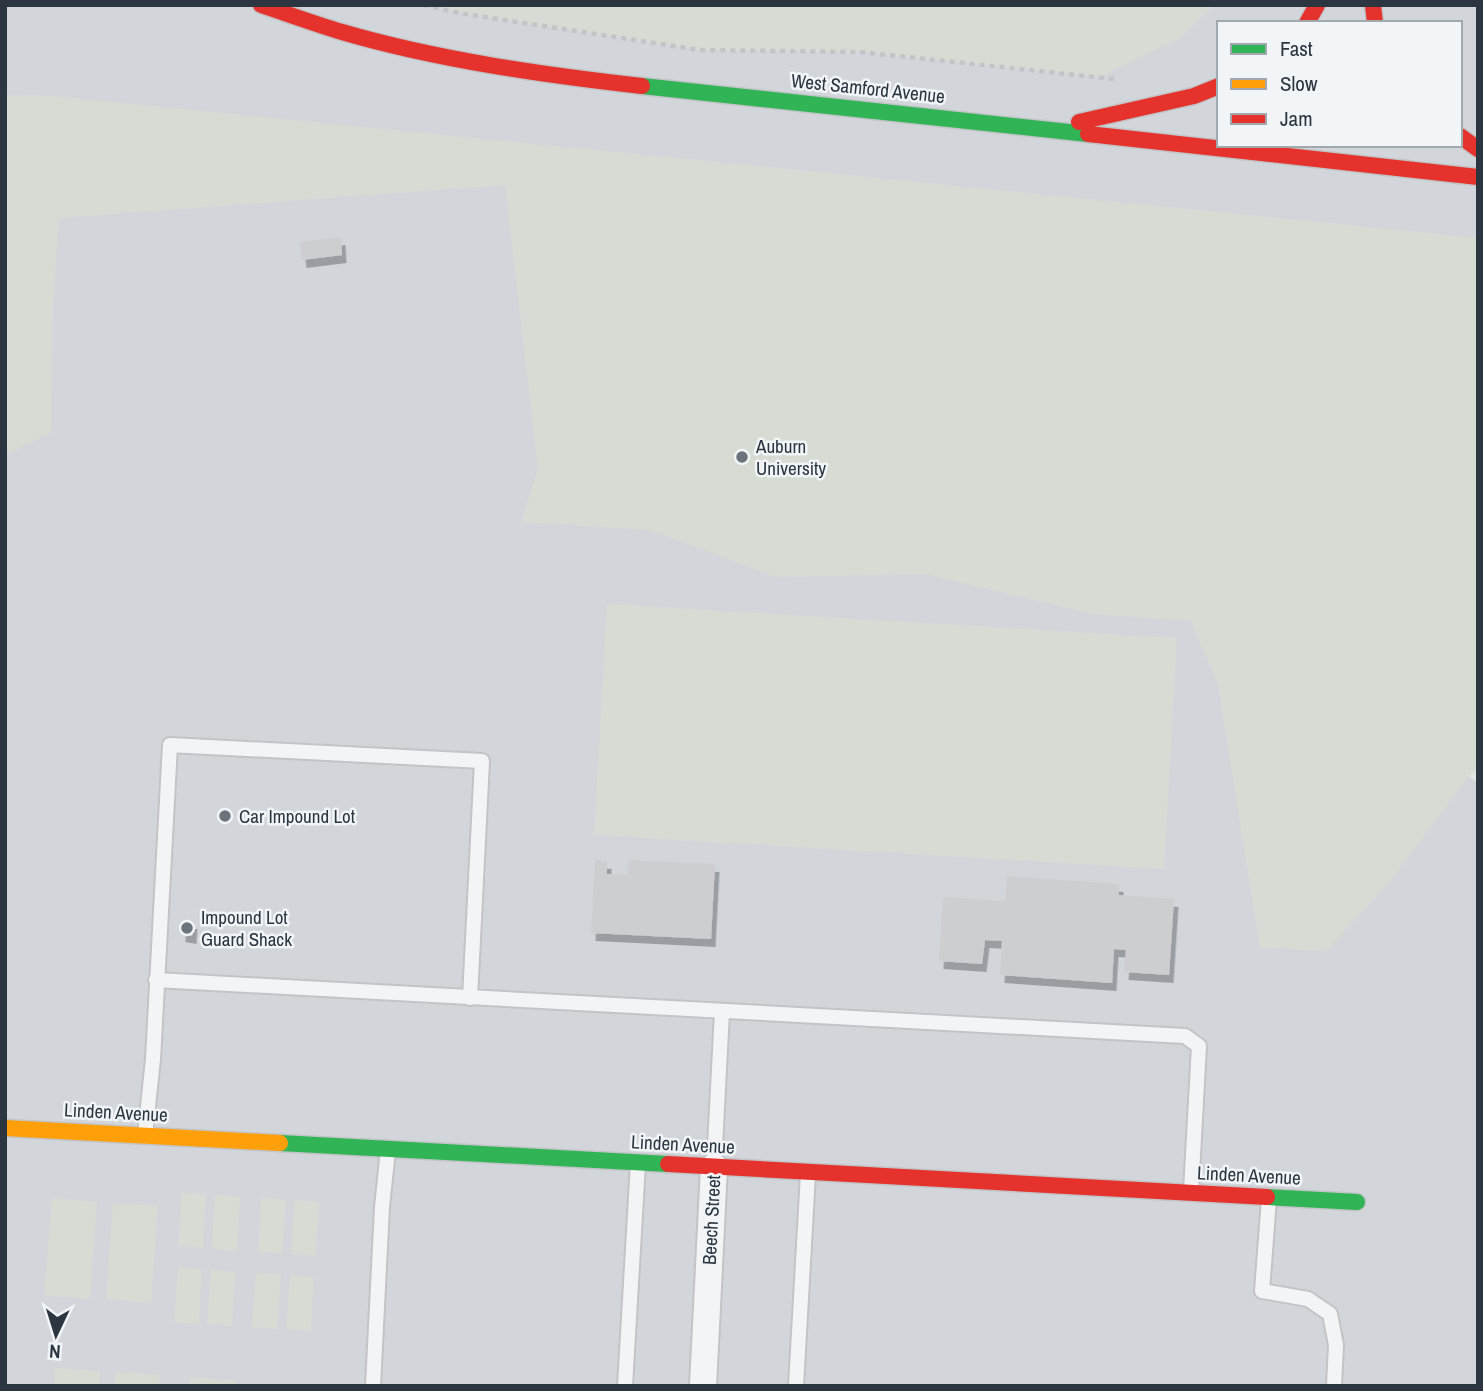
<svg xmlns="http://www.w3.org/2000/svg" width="1483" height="1391" viewBox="0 0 1483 1391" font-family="'Archivo Narrow',sans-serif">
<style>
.built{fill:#d2d6db;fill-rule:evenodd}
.green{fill:#d6dcd4}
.building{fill:#ccced0;filter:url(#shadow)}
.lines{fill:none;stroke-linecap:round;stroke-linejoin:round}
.lane-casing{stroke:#c2c4c6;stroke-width:18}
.street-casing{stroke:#c2c4c6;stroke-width:30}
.fast-casing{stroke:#c2c4c6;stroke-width:19}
.slow-casing{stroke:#c2c4c6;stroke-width:19}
.jam-casing{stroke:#c2c4c6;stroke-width:19}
.path{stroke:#c2c5c7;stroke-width:4.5;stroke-dasharray:5 5;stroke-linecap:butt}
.lane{stroke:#f3f4f5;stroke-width:14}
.street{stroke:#f3f4f5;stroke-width:26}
.fast{stroke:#30b455;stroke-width:16}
.slow{stroke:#ff9f0a;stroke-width:16}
.jam{stroke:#e5322d;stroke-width:16}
.poi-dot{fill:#6c747b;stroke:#f2f5f7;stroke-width:2.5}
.labels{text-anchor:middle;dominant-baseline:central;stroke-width:5;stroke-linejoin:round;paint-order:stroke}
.street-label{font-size:19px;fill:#2b3641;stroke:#f2f5f7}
.poi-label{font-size:19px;fill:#2b3641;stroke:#f2f5f7;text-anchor:start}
</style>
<defs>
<filter id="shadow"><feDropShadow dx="4.5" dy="8" stdDeviation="0" flood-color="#0004"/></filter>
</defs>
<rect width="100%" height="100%" fill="#e4e6e8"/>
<path class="built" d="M5 5H1478V769L1469 776 1478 783V1386H5ZM1219 23H1460V145H1219Z"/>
<g class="green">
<path d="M433 5H1215L1182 37 1100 77 860 52 700 50 459 13Z"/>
<path d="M5 95 54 96 1478 238V769L1469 776 1394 876 1327 951 1260 948 1218 685 1191 621 1093 614 925 574 775 577 650 530 521 522 538 469 505 185 59 218 53 305 51 433 5 455Z"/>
<path d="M607 604 1177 638 1164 869 594 835Z"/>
<path d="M182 1192 206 1194 203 1248 178 1246Z"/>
<path d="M215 1194 240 1197 237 1251 212 1249Z"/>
<path d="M261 1197 286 1200 282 1254 258 1252Z"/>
<path d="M52 1198 97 1202 90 1299 44 1295Z"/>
<path d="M295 1200 319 1202 316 1256 291 1254Z"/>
<path d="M113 1203 158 1206 151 1303 106 1299Z"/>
<path d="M178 1267 202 1269 199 1324 174 1322Z"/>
<path d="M211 1269 235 1272 232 1326 207 1324Z"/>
<path d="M256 1272 281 1275 277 1329 252 1327Z"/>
<path d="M290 1275 314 1277 311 1331 286 1329Z"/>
<path d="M55 1368 100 1371 99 1386H54Z"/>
<path d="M115 1372 160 1375 159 1386H114Z"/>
<path d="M190 1377 235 1380V1386H189Z"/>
</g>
<g class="building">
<path d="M341 237 342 255 302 260 300 242Z"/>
<path d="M595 860 607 861V874L628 875 629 860 715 864 711 939 591 933Z"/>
<path d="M1007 876 1119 884V895L1174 899 1169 975 1124 972 1126 950 1114 949 1112 983 1000 975 1002 941 985 940 982 964 939 961 943 897 1005 901Z"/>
<path d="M182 921H193L192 936 181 934Z"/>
</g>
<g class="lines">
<defs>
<g id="lane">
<path d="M156 980 1185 1036 1199 1046 1191 1191"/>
<path d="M145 1135 153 1059 170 745 482 761 470 998"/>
<path d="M714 1165 722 1012"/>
<path d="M1269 1199 1262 1291 1308 1299 1330 1314 1336 1345 1334 1386"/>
<path d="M373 1386 382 1207 388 1150"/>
<path d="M625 1386 638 1163"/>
<path d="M796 1386 808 1174"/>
</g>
<path id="street" d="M703 1386 714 1167"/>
<g id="fast">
<path d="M642 86 1088 134"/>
<path d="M280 1143 668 1164"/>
<path d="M1267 1197 1357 1202"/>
</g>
<path id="slow" d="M5 1128 280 1143"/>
<g id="jam">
<path d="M261 5C288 14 315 24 342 32 438 60 544 75 642 86"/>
<path d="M1373 5 1375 23"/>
<path d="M1307 23 1317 5"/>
<path d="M1079 122 1194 96 1219 86"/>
<path d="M1088 134 1478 177"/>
<path d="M1460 136 1478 149"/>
<path d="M668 1164 1267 1197"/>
</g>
</defs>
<use href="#lane" class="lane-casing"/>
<use href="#street" class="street-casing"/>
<use href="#fast" class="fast-casing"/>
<use href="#slow" class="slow-casing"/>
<use href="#jam" class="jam-casing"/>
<path class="path" d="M424 5 459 13 700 50 860 52 1114 79"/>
<use href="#lane" class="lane"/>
<use href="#street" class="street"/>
<use href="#fast" class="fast"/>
<use href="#slow" class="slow"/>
<use href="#jam" class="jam"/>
</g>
<g class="poi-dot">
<circle cx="742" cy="457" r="7"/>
<circle cx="225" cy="816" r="7"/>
<circle cx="187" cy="928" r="7"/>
</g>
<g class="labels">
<g class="street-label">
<text transform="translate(868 88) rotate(6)">West Samford Avenue</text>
<text transform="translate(116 1112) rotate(3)">Linden Avenue</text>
<text transform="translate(683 1144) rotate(3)">Linden Avenue</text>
<text transform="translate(1249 1175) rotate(3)">Linden Avenue</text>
<text transform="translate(711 1220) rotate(-87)">Beech Street</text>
</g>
<g class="poi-label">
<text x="756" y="446">Auburn<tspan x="756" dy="22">University</tspan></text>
<text x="239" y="816">Car Impound Lot</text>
<text x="201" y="917">Impound Lot<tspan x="201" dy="22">Guard Shack</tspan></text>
</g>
</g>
<rect width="1483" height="1391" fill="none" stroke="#2b3641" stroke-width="14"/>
<rect x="1217" y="21" width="245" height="126" fill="#f2f5f7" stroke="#a2a9ae" stroke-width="2"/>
<rect x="1231" y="44" width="35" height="10" fill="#30b455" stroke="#a2a9ae" stroke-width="2"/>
<text x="1280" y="56" font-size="21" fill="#2b3641">Fast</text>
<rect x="1231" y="79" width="35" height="10" fill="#ff9f0a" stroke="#a2a9ae" stroke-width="2"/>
<text x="1280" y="91" font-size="21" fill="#2b3641">Slow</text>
<rect x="1231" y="114" width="35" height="10" fill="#e5322d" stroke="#a2a9ae" stroke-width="2"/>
<text x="1280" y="126" font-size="21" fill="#2b3641">Jam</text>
<g transform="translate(56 1335) rotate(184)" stroke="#f2f5f7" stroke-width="5" paint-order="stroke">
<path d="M0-5L12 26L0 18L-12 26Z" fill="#2b3641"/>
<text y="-10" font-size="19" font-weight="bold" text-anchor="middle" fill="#2b3641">N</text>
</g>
</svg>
